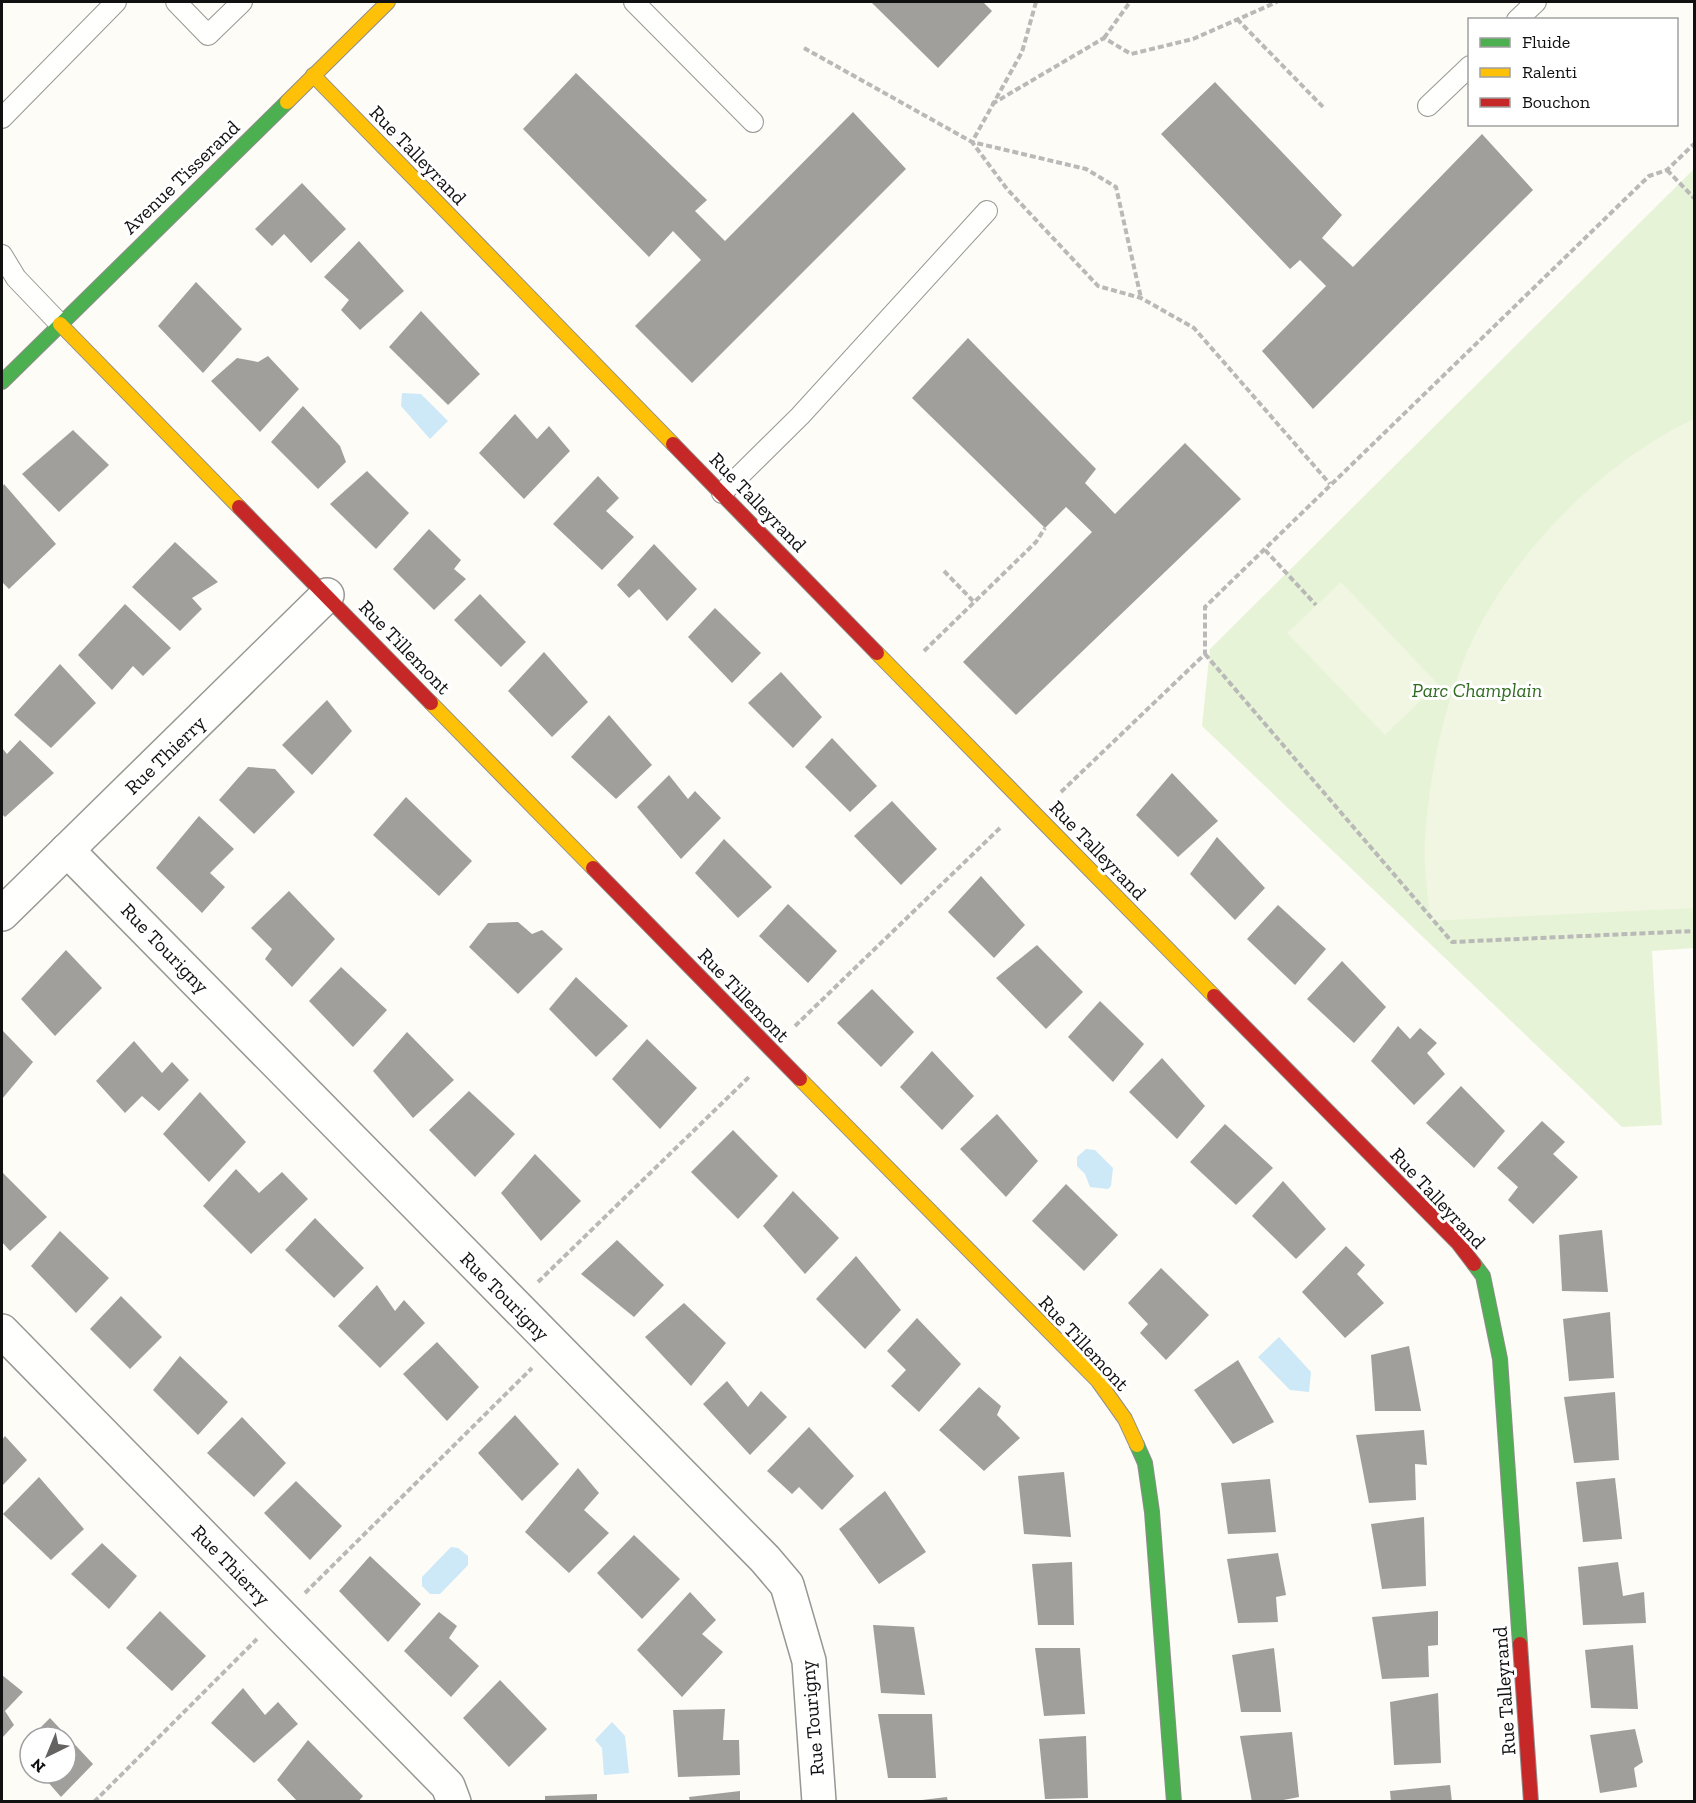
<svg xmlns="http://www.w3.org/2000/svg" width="1696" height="1803" viewBox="0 0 1696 1803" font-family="'Zilla Slab',serif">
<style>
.green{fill:#e7f3d7}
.pitch{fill:#f0f6e1}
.water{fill:#cde8f7}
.building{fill:#a19f9c}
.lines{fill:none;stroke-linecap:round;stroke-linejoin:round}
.lane-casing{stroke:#979795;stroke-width:22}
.street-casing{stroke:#979795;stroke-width:36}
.fast-casing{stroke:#8e8d8b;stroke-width:16}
.slow-casing{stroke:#8e8d8b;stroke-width:16}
.jam-casing{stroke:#8e8d8b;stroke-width:16}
.path{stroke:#b9b9b8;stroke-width:4;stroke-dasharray:6 3;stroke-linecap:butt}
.lane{stroke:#fffffe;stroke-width:20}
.street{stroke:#fffffe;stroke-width:33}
.fast{stroke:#4caf50;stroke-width:14}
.slow{stroke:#ffc107;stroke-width:14}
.jam{stroke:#c62828;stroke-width:14}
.labels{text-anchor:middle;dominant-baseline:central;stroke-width:6;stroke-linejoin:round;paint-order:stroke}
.street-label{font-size:20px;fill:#111;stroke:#fff}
.park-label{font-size:20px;font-style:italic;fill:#2f6b1f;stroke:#fff}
</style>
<rect width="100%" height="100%" fill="#fdfcf7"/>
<path class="green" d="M1694 169V948L1652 951 1662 1125 1622 1127 1202 726 1210 649Z"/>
<g class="pitch">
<path d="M1694 419V908L1430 921C1428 894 1423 865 1425 839 1429 777 1442 715 1465 657 1504 561 1601 462 1694 419Z"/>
<path d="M1341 582 1438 684 1385 735 1287 633Z"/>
</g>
<g class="water">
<path d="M402 393 421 394 448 421 430 439 401 406Z"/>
<path d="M1086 1149 1095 1150 1113 1168 1111 1186 1108 1189 1090 1187 1085 1174 1077 1166V1157Z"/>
<path d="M1279 1337 1311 1372 1309 1392 1290 1390 1258 1357Z"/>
<path d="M451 1547 458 1548 468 1556V1565L440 1594H430L422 1586V1577Z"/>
<path d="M612 1722 625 1736 629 1773 604 1775 602 1748 595 1740Z"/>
</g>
<g class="building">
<path d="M871 2H983L992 11 938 68Z"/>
<path d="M576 73 707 200 695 211 725 241 853 112 906 169 692 383 635 326 701 260 673 231 649 257 523 129Z"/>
<path d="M1215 82 1342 215 1322 238 1353 267 1482 134 1533 190 1313 409 1262 351 1326 286 1300 260 1290 269 1161 134Z"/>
<path d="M302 183 346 229 311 263 284 234 272 246 255 229Z"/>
<path d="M359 241 404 291 360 330 341 310 349 300 324 277Z"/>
<path d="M196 282 242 329 203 373 158 326Z"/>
<path d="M421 311 480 374 448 405 389 347Z"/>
<path d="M968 338 1096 469 1085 483 1115 514 1185 443 1241 499 1016 715 963 662 1092 532 1066 507 1045 528 912 398Z"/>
<path d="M268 356 299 389 260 432 211 381 237 358 258 362Z"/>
<path d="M303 406 340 446 346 462 318 489 271 442Z"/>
<path d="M515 414 537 439 549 426 570 451 524 499 479 453Z"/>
<path d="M73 430 109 465 59 512 22 474Z"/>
<path d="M367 471 409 513 376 549 330 504Z"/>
<path d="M598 476 619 498 606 511 634 537 602 570 553 524Z"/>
<path d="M4 484 56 544 9 589 2 582V488Z"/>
<path d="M429 529 461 560 454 569 466 579 434 610 393 569Z"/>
<path d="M175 542 218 582 192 598 202 609 180 631 132 587Z"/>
<path d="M654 544 697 589 667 621 639 589 629 598 617 585Z"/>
<path d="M480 594 526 642 501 667 454 620Z"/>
<path d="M125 604 171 648 143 676 133 666 112 690 78 655Z"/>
<path d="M715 608 761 653 732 683 688 637Z"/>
<path d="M544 652 588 702 552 737 508 691Z"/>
<path d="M60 664 96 703 51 748 14 715Z"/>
<path d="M781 672 822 717 793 748 748 703Z"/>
<path d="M327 700 352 731 312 775 282 745Z"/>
<path d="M609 715 652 765 616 799 571 757Z"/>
<path d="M832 738 877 786 850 812 805 767Z"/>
<path d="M20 740 54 773 5 817 2 814V748L7 754Z"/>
<path d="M248 767 275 769 295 792 254 834 219 800Z"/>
<path d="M1172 773 1218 821 1178 857 1136 815Z"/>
<path d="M669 775 688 799 695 791 721 818 681 859 637 807Z"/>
<path d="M406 797 472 861 439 896 373 835Z"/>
<path d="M892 801 937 849 901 885 854 836Z"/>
<path d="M199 816 234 849 210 873 225 887 202 913 156 868Z"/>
<path d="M1217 837 1265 888 1235 920 1190 874Z"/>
<path d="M724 839 772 887 738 918 695 873Z"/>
<path d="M981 876 1025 925 994 958 948 912Z"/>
<path d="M289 891 335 939 292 987 265 959 272 949 251 928Z"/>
<path d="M788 904 837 951 808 983 759 936Z"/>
<path d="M1278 905 1326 949 1295 985 1247 939Z"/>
<path d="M518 922 532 934 542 930 563 949 518 994 469 947 488 923Z"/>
<path d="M1037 945 1083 992 1046 1029 996 978Z"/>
<path d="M66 950 102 988 55 1036 21 999Z"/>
<path d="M1342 961 1386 1007 1354 1043 1307 999Z"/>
<path d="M341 967 387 1010 353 1047 309 1001Z"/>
<path d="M576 977 628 1026 596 1057 549 1009Z"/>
<path d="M872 989 914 1032 881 1067 837 1023Z"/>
<path d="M1100 1001 1144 1044 1113 1082 1068 1037Z"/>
<path d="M1398 1026 1410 1039 1420 1028 1437 1043 1427 1053 1445 1074 1414 1105 1371 1061Z"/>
<path d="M2 1030 33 1062 2 1099Z"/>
<path d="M407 1032 454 1080 413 1118 373 1071Z"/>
<path d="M647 1039 697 1088 660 1129 612 1079Z"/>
<path d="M134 1041 162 1073 172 1062 189 1080 159 1111 142 1096 125 1113 96 1081Z"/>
<path d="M932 1051 974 1096 942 1130 900 1087Z"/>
<path d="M1162 1058 1205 1106 1177 1139 1129 1092Z"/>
<path d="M1461 1086 1505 1131 1474 1168 1426 1123Z"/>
<path d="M469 1091 515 1134 475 1177 429 1130Z"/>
<path d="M200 1092 246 1142 209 1182 163 1134Z"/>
<path d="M997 1114 1038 1161 1006 1197 960 1149Z"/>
<path d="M1542 1121 1565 1142 1553 1154 1578 1177 1533 1224 1508 1200 1518 1187 1497 1168Z"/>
<path d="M1225 1124 1273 1168 1236 1205 1190 1162Z"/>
<path d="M733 1130 778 1176 738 1219 691 1172Z"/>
<path d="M535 1154 581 1201 541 1241 501 1193Z"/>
<path d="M236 1169 259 1193 282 1172 308 1199 251 1254 203 1206Z"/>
<path d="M2 1172 47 1217 10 1251 2 1242Z"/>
<path d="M1283 1181 1326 1229 1296 1259 1252 1216Z"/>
<path d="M1066 1184 1118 1235 1084 1271 1032 1221Z"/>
<path d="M793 1191 839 1238 805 1274 763 1226Z"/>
<path d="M315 1218 364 1268 334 1298 285 1250Z"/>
<path d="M1602 1230 1608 1292 1562 1291 1559 1235Z"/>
<path d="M60 1231 109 1278 76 1313 31 1266Z"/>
<path d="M617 1240 664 1285 634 1317 581 1274Z"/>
<path d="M1346 1246 1365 1265 1357 1274 1384 1303 1345 1338 1302 1292Z"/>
<path d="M856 1256 901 1310 865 1349 816 1299Z"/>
<path d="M1161 1268 1209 1315 1166 1360 1140 1333 1148 1324 1128 1303Z"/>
<path d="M377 1285 395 1311 404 1300 425 1323 380 1368 338 1326Z"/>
<path d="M121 1296 162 1337 130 1369 90 1329Z"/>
<path d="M684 1303 726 1343 691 1386 645 1337Z"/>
<path d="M1610 1312 1614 1378 1569 1381 1563 1319Z"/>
<path d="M917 1318 961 1364 919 1412 891 1386 906 1370 887 1351Z"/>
<path d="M437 1342 479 1387 447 1421 403 1374Z"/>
<path d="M1409 1346 1421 1411H1375L1371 1355Z"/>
<path d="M180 1356 228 1402 198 1435 153 1390Z"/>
<path d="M1238 1360 1274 1422 1233 1444 1194 1390Z"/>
<path d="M727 1381 748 1407 761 1391 787 1417 750 1455 703 1404Z"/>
<path d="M979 1387 1001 1406 997 1415 1020 1438 984 1471 939 1430Z"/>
<path d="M1615 1392 1619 1460 1574 1463 1564 1397Z"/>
<path d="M515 1415 559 1464 522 1501 478 1453Z"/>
<path d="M242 1417 286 1463 254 1497 207 1453Z"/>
<path d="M809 1427 854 1476 822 1510 799 1487 792 1494 767 1471Z"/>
<path d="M1424 1430 1427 1465 1415 1464 1416 1500 1369 1503 1356 1435Z"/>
<path d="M5 1436 27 1460 2 1486V1440Z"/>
<path d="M578 1468 599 1493 584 1510 609 1533 569 1573 525 1532Z"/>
<path d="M1064 1472 1071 1537 1024 1534 1018 1476Z"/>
<path d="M39 1477 84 1529 51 1560 3 1514Z"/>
<path d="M1615 1478 1622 1539 1583 1542 1576 1482Z"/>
<path d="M1270 1479 1276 1532 1228 1534 1221 1483Z"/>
<path d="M296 1481 342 1526 310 1560 264 1513Z"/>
<path d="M885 1491 926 1552 879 1584 839 1529Z"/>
<path d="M1424 1517 1426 1586 1382 1589 1371 1524Z"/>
<path d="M634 1535 680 1579 642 1619 597 1573Z"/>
<path d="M102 1543 137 1576 109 1609 71 1574Z"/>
<path d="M1278 1553 1286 1595 1276 1597 1278 1622 1238 1623 1227 1559Z"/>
<path d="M370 1556 421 1604 388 1642 339 1591Z"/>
<path d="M1072 1562 1074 1625H1038L1032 1564Z"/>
<path d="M1618 1562 1623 1596 1644 1592 1646 1623 1583 1625 1578 1567Z"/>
<path d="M690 1592 716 1620 702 1634 723 1652 682 1697 637 1650Z"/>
<path d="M160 1611 206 1656 172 1691 126 1648Z"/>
<path d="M1438 1611V1645L1428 1646 1429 1677 1382 1679 1372 1617Z"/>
<path d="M439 1612 457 1626 449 1638 479 1666 451 1697 404 1651Z"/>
<path d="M873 1625 914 1627 925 1695 881 1693Z"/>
<path d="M1633 1645 1638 1709 1591 1708 1585 1650Z"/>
<path d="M1035 1648H1080L1085 1714 1044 1716Z"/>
<path d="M1274 1648 1281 1712H1241L1232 1655Z"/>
<path d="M2 1675 23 1692 5 1711 14 1725 2 1738Z"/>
<path d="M500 1680 547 1729 509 1767 463 1718Z"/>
<path d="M243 1688 265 1715 278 1702 298 1724 254 1763 211 1723Z"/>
<path d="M1438 1693 1441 1763 1394 1765 1390 1702Z"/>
<path d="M725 1709 723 1740H739L740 1775 678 1777 673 1710Z"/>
<path d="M878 1714H932L936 1778H888Z"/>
<path d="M50 1718 93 1764 61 1797 40 1773H66V1737H31Z"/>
<path d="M1635 1729 1643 1762 1634 1768 1637 1787 1600 1793 1590 1735Z"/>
<path d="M1292 1732 1299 1797 1273 1802H1252L1240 1736Z"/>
<path d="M1086 1736 1088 1798 1045 1799 1039 1739Z"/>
<path d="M308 1740 363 1796 358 1802H298L277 1780Z"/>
<path d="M1450 1785 1452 1802H1391L1390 1791Z"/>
<path d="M740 1791V1802H690L689 1797Z"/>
<path d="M597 1794V1802H545V1796Z"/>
<path d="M947 1797 948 1802H922V1800Z"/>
</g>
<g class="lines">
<defs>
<g id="lane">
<path d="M176 2 208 35 242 2"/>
<path d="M634 2 753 122"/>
<path d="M1517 20 1536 2"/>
<path d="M1428 106 1470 66"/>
<path d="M2 118 116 2"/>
<path d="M2 255 16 278 60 324"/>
<path d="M722 493 800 416 987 211"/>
</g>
<g id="street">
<path d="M67 850 765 1559 787 1585 809 1661 819 1802"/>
<path d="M2 914 327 595"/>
<path d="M2 1331 448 1786 454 1802"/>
</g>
<g id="fast">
<path d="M2 382 287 102"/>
<path d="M1474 1264 1483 1276 1500 1359 1520 1644"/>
<path d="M1137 1445 1145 1463 1152 1512 1174 1802"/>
</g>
<g id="slow">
<path d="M313 75 673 444"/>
<path d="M287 102 388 2"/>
<path d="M60 324 239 507"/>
<path d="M877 653 1214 996"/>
<path d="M431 703 593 868"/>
<path d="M800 1079 1098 1381 1125 1419 1137 1445"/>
</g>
<g id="jam">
<path d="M673 444 877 653"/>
<path d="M239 507 431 703"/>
<path d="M593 868 800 1079"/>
<path d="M1214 996 1458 1243 1474 1264"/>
<path d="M1520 1644 1531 1802"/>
</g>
</defs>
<use href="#lane" class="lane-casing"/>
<use href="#street" class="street-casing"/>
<use href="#fast" class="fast-casing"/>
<use href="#slow" class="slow-casing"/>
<use href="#jam" class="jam-casing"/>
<g class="path">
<path d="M1036 2 1022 52 972 142 1007 189 1098 286 1141 298 1194 328 1330 484"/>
<path d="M1237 19 1323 107"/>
<path d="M1104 38 1130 2"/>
<path d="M804 48 972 142 1086 169 1116 187 1141 298"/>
<path d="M992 104 1104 38 1131 54 1193 39 1277 2"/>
<path d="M1667 170 1694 198"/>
<path d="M1265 550 1316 605"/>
<path d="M944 571 973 601"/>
<path d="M924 651 1036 542 1045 528"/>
<path d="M1205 654 1452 942 1694 931"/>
<path d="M1061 792 1205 654V607L1649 176 1667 170 1694 144"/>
<path d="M795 1026 1001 827"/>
<path d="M538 1282 750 1076"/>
<path d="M305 1593 532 1368"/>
<path d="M94 1802 257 1639"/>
</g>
<use href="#lane" class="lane"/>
<use href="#street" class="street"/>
<use href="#fast" class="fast"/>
<use href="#slow" class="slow"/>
<use href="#jam" class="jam"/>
</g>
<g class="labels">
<g class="street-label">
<text transform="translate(418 155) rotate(46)">Rue Talleyrand</text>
<text transform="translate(181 177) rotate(-44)">Avenue Tisserand</text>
<text transform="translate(758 502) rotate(46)">Rue Talleyrand</text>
<text transform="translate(405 647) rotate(46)">Rue Tillemont</text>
<text transform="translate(165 755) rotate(-44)">Rue Thierry</text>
<text transform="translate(1098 850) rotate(46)">Rue Talleyrand</text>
<text transform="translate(165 948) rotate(46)">Rue Tourigny</text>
<text transform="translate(744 995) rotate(46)">Rue Tillemont</text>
<text transform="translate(1438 1198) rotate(47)">Rue Talleyrand</text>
<text transform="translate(505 1296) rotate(45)">Rue Tourigny</text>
<text transform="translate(1084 1343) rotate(47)">Rue Tillemont</text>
<text transform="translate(231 1565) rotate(46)">Rue Thierry</text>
<text transform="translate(1504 1691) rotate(-94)">Rue Talleyrand</text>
<text transform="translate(812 1718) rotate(-95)">Rue Tourigny</text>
</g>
<g class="park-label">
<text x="1477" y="690">Parc Champlain</text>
</g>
</g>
<rect width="1696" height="1803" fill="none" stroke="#111111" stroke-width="6"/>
<rect x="1468" y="18" width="210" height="108" fill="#ffffff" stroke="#a0a0a0" stroke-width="1.5"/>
<rect x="1480" y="38" width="30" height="9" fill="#4caf50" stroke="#a0a0a0" stroke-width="1.5"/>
<text x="1522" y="48" font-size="18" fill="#111111">Fluide</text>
<rect x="1480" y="68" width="30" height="9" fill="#ffc107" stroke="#a0a0a0" stroke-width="1.5"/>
<text x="1522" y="78" font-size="18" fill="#111111">Ralenti</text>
<rect x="1480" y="98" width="30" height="9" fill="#c62828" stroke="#a0a0a0" stroke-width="1.5"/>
<text x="1522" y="108" font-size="18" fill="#111111">Bouchon</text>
<g transform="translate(48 1755) rotate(223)"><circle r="28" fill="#ffffff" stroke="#a0a0a0" stroke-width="1.5"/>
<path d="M0-4.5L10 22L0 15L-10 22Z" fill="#646362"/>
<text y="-9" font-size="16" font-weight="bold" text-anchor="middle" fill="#111111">N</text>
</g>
</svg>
